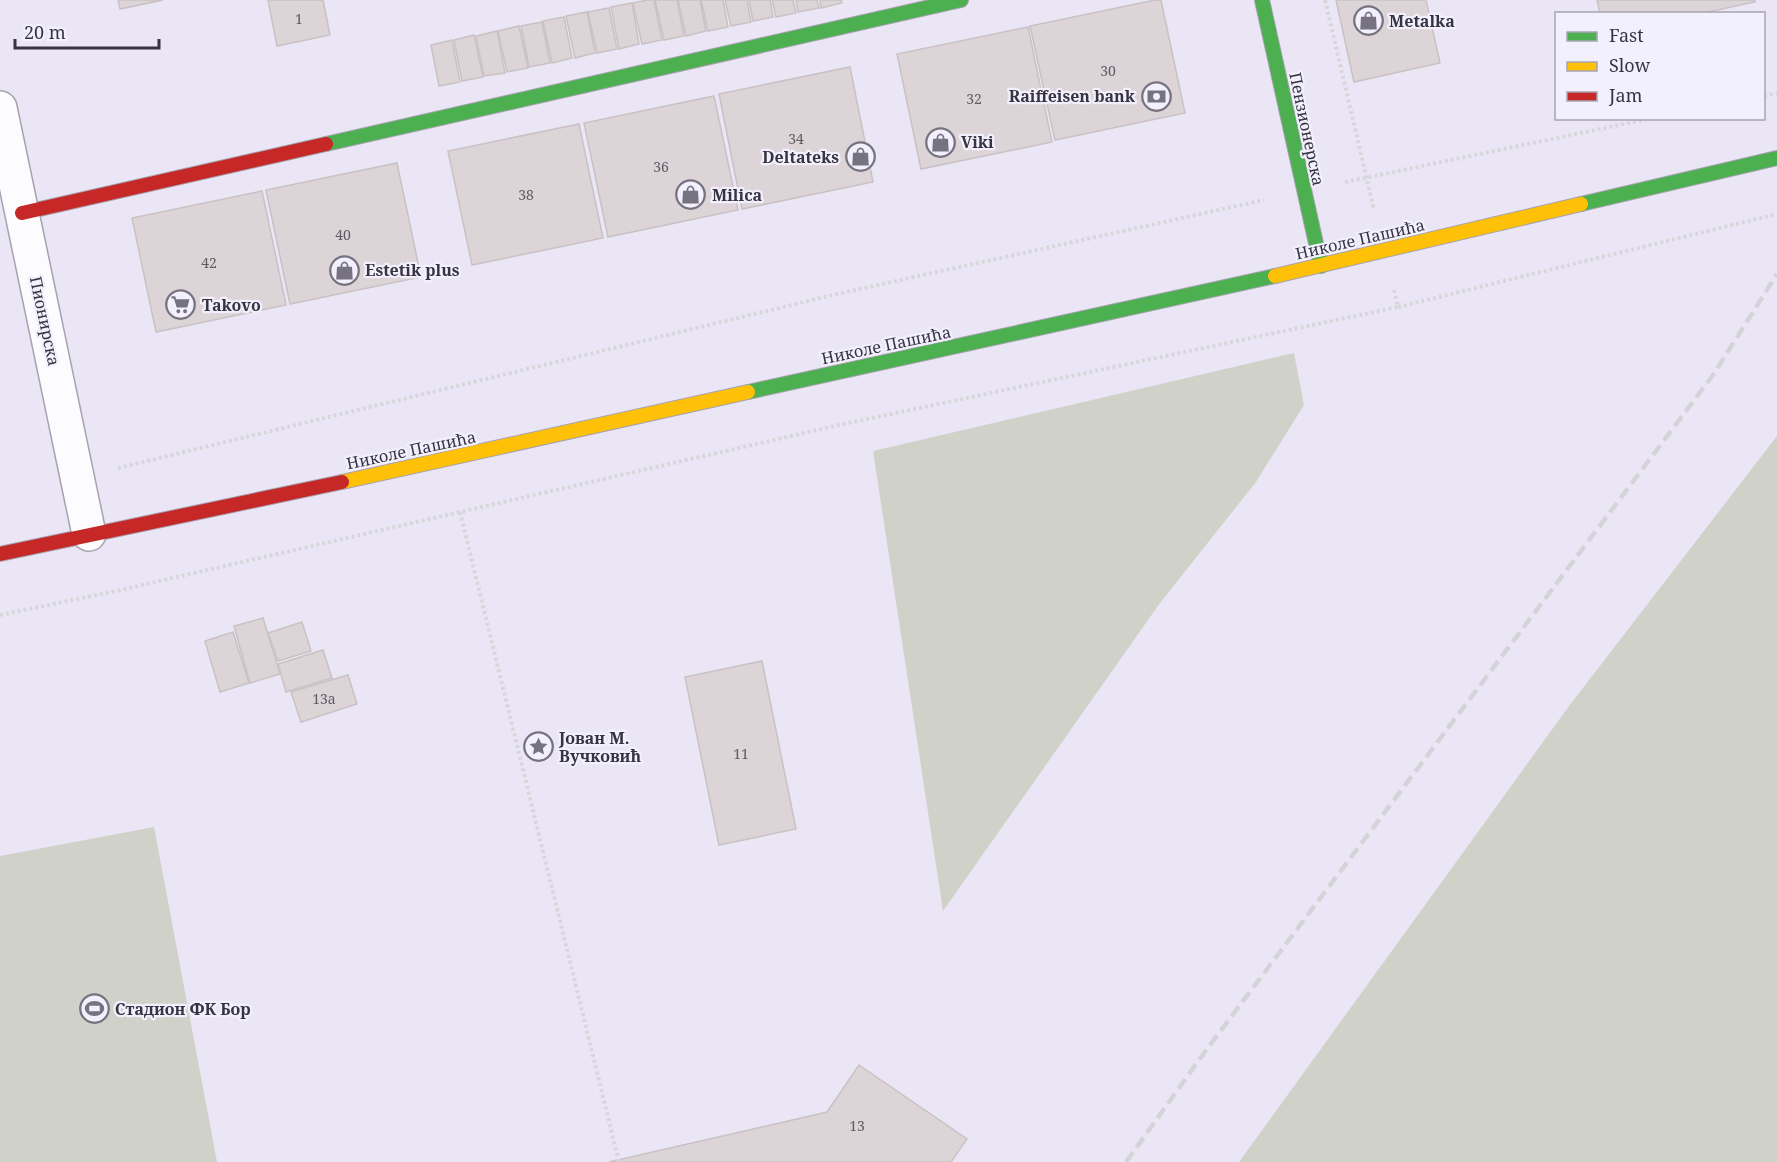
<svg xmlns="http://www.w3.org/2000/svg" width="1777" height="1162" viewBox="0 0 1777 1162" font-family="'Noto Serif',serif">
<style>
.green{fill:#d0d2ca}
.building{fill:#dcd4d6;stroke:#c9c2c4;stroke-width:1.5}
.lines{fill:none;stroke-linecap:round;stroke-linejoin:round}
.street-casing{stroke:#a6a2af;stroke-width:36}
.fast-casing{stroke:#a6a2af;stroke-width:16}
.slow-casing{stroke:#a6a2af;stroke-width:16}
.jam-casing{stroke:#a6a2af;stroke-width:16}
.path{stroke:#d7d7db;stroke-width:4;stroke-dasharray:3 3;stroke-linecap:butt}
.street{stroke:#fcfbfe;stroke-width:33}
.fast{stroke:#4caf50;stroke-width:14}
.slow{stroke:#ffc107;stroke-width:14}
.jam{stroke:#c62828;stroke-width:14}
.rail{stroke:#d4d3d7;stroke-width:4.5;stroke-dasharray:12 6;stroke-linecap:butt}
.labels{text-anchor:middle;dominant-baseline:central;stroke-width:4.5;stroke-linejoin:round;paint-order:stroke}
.number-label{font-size:14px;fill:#605b66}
.poi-label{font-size:16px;font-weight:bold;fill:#373340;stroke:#f3f0fd;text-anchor:start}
.street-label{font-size:16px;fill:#373340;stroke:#f3f0fd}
</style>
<rect width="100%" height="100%" fill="#ebe6f5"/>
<g class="green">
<path d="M1294 353 1304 405 1256 482 1160 603 943 911 873 451Z"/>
<path d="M1777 436V1162H1239L1569 706Z"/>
<path d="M154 827 217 1162H0V856Z"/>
</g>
<g class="building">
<path d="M118 0H163L120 9Z"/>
<path d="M268 0H323L330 35 277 46Z"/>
<path d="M647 0H654L662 40 642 44 633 3Z"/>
<path d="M655 0H677L684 36 664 40Z"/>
<path d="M678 0H700L706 31 686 36Z"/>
<path d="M701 0H723L728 27 708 31Z"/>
<path d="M725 0H747L751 22 731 26Z"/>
<path d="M749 0H770L773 17 753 21Z"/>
<path d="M772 0H793L796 13 776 17Z"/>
<path d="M796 0H817L819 8 798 12Z"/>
<path d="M820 0H841L842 3 821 8Z"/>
<path d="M1155 0H1161L1185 113 1055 140 1030 26Z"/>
<path d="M1336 0H1426L1440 63 1354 82Z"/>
<path d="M1597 0H1755V2L1698 14H1600Z"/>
<path d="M632 3 639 44 619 49 611 7Z"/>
<path d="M609 8 617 49 597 53 588 12Z"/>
<path d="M587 12 595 53 575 58 566 16Z"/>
<path d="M564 17 572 58 552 63 543 21Z"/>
<path d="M542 22 550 63 529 67 521 26Z"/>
<path d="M519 26 528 68 507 72 498 31Z"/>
<path d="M1028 27 1052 142 921 169 897 54Z"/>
<path d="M497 31 505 73 484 76 476 36Z"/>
<path d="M474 35 483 77 462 81 454 40Z"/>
<path d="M452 40 460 82 439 86 431 45Z"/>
<path d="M850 67 873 182 742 209 719 94Z"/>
<path d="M714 96 738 210 608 237 584 123Z"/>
<path d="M579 124 603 238 472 265 448 151Z"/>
<path d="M397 163 421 277 290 304 266 190Z"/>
<path d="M262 191 286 305 156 332 132 218Z"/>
<path d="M263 618 280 674 250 683 234 626Z"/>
<path d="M302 622 311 651 278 661 268 633Z"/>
<path d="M233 632 249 683 220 692 205 641Z"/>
<path d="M323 650 332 678 286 692 278 664Z"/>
<path d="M762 661 796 829 719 845 685 677Z"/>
<path d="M348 675 357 704 301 722 291 692Z"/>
<path d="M859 1065 967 1139 951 1162H609L827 1112Z"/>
</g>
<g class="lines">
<defs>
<path id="street" d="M0 108 89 534"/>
<g id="fast">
<path d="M1262 0 1321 266"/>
<path d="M326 144 961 0"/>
<path d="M1581 204 1777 158"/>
<path d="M748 392 1275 276"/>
</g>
<g id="slow">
<path d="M1275 276 1581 204"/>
<path d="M342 482 748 392"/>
</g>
<g id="jam">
<path d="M22 213 326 144"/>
<path d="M0 554 342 482"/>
</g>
</defs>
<use href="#street" class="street-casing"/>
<use href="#fast" class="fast-casing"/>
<use href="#slow" class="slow-casing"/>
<use href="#jam" class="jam-casing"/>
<g class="path">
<path d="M1325 0 1374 210"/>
<path d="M1764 96 1777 93"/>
<path d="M1345 182 1653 118"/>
<path d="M1398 307 1777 214"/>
<path d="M118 468 837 294 1264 200"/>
<path d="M460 512 619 1162"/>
<path d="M0 615 116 591 839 425 1398 307 1394 290"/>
</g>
<use href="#street" class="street"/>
<use href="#fast" class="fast"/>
<use href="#slow" class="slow"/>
<use href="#jam" class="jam"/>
<path class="rail" d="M1126 1162 1204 1053 1713 375 1777 274"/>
</g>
<defs>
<symbol id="shop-ring" viewBox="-11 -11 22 22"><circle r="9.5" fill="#f3f0fd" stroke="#76727f" stroke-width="1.5"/><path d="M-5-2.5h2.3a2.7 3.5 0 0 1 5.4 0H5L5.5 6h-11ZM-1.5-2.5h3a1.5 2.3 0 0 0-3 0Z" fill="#76727f"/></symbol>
<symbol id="bank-ring" viewBox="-11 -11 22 22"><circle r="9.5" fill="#f3f0fd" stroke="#76727f" stroke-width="1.5"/><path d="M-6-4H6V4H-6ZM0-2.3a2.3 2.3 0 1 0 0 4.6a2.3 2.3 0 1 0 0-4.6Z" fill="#76727f"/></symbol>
<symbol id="supermarket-ring" viewBox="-11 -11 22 22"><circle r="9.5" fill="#f3f0fd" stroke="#76727f" stroke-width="1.5"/><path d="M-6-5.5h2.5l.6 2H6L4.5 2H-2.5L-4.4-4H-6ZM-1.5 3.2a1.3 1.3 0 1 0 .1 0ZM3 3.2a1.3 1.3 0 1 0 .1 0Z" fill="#76727f"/></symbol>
<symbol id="sight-ring" viewBox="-11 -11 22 22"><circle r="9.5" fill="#f3f0fd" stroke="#76727f" stroke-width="1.5"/><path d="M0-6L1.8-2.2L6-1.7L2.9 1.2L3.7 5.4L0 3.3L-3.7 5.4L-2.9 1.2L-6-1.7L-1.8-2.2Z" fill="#76727f"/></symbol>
<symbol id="stadium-ring" viewBox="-11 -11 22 22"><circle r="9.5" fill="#f3f0fd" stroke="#76727f" stroke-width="1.5"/><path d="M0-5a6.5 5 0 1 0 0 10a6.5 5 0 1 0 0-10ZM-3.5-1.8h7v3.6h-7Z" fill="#76727f"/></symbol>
</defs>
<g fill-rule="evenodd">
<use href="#shop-ring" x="1352" y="4" width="33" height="33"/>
<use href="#bank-ring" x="1140" y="80" width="33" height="33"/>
<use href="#shop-ring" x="924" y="126" width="33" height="33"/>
<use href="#shop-ring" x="844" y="140" width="33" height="33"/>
<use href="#shop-ring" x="674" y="178" width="33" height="33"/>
<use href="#shop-ring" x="328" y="254" width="33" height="33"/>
<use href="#supermarket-ring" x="164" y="288" width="33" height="33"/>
<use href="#sight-ring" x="522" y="730" width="33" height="33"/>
<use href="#stadium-ring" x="78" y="992" width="33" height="33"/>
</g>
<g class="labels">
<g class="number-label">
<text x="299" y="18">1</text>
<text x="1108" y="70">30</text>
<text x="974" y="98">32</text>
<text x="796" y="138">34</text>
<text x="661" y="166">36</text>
<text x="526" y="194">38</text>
<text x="343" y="234">40</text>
<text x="209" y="262">42</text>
<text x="324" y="698">13a</text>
<text x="741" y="753">11</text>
<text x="857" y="1125">13</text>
</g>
<g class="poi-label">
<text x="1389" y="21">Metalka</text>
<text x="1135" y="96" text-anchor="end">Raiffeisen bank</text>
<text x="961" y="142">Viki</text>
<text x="839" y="157" text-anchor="end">Deltateks</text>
<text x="712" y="195">Milica</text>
<text x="365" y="270">Estetik plus</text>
<text x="202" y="305">Takovo</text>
<text x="559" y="738">Јован М.<tspan x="559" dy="18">Вучковић</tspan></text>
<text x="115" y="1009">Стадион ФК Бор</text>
</g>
<g class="street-label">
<text transform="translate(1307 129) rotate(78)">Пензионерска</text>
<text transform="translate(1360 239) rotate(-13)">Николе Пашића</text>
<text transform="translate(45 321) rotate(78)">Пионирска</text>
<text transform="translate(886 345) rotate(-12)">Николе Пашића</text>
<text transform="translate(411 450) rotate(-12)">Николе Пашића</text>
</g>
</g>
<rect x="1555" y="12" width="210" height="108" fill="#f3f0fd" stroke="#a8a4b1" stroke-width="1.5"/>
<rect x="1567" y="32" width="30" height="9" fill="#4caf50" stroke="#a8a4b1" stroke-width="1.5"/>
<text x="1609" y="42" font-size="18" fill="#373340">Fast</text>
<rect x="1567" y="62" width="30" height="9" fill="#ffc107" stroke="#a8a4b1" stroke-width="1.5"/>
<text x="1609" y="72" font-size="18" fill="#373340">Slow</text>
<rect x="1567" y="92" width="30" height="9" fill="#c62828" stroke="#a8a4b1" stroke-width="1.5"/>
<text x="1609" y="102" font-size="18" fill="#373340">Jam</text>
<path d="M15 39v9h144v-9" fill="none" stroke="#373340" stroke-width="3"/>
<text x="24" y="39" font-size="18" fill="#373340" stroke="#f3f0fd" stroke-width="4.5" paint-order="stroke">20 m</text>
</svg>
